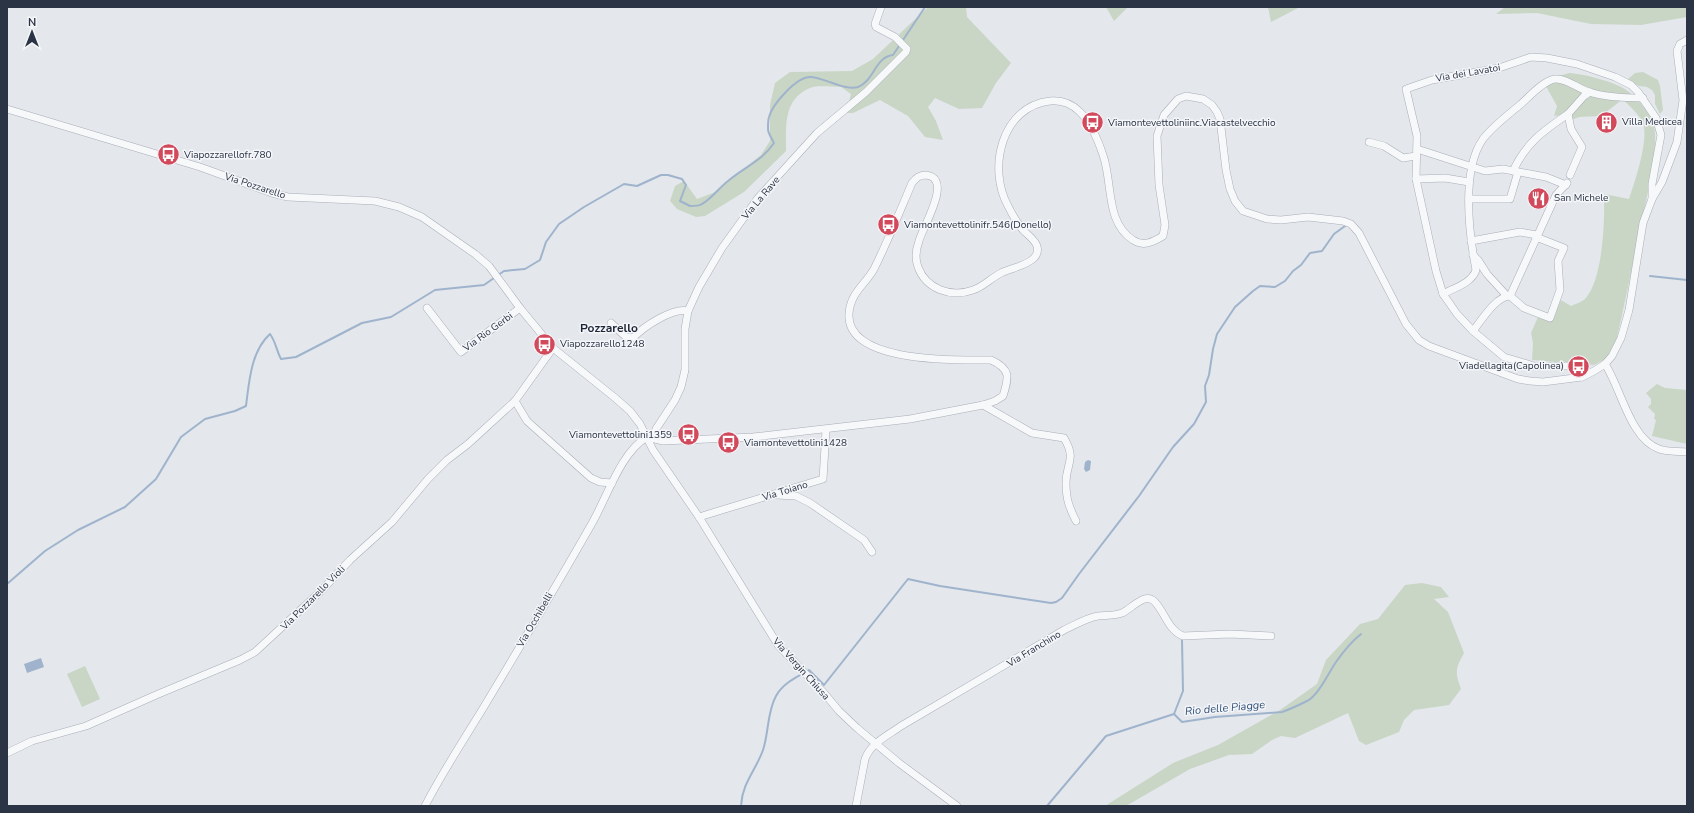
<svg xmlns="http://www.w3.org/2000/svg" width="1694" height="813" viewBox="0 0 1694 813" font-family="'Nunito Sans',sans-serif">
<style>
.green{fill:#c9d6c5}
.water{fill:#9fb4cc}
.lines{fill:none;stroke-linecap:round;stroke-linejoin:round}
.stream{stroke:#9fb4cc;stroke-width:2}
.minor-casing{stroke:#a9aeb7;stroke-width:8}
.minor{stroke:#f7f8fa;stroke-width:7}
.labels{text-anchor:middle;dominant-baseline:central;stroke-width:3;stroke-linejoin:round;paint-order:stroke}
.street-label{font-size:10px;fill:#2b3445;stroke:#f4f6f9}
.poi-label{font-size:10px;fill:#2b3445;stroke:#f4f6f9;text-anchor:start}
.water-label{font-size:11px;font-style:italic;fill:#34527a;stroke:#f4f6f9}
.quarter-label{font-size:12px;font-weight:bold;fill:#1d2536;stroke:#f4f6f9}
</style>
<rect width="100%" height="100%" fill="#e4e7ec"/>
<g class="green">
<path d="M928 7H966L967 17 1011 63 996 83 982 108 959 109 935 98 928 107 936 121 943 140 925 137 908 116 880 100 853 113H846L851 94 841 87C832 87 818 85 810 88 783 99 786 127 786 151L744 192 705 216 696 217 677 209 670 201 675 186 684 181 697 199 713 193 761 155 770 141V105L775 83 790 72 852 71 873 59Z"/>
<path d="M1106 7H1128L1114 21Z"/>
<path d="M1268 7H1300L1271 22Z"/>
<path d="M1505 7H1687V17L1641 25 1591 24 1537 13 1496 14Z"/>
<path d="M1643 72 1658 80 1660 86 1663 110 1660 114 1655 104V95L1652 90 1647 87 1639 86 1627 80 1635 73Z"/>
<path d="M1569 73C1584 74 1617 82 1629 92 1638 99 1649 112 1653 123 1661 142 1645 206 1640 228 1632 266 1625 304 1616 341L1606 359 1594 365 1532 360 1533 343 1531 333 1538 317 1552 321 1561 300 1571 306C1575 304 1582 302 1585 299 1603 280 1605 220 1604 194L1629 199C1635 181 1649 140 1643 123 1639 114 1629 106 1623 99L1601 116 1579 117 1569 121 1562 115 1554 116 1557 106 1543 81Z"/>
<path d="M1657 384 1665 388 1687 390V444L1652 436 1656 420 1654 419 1655 414 1648 407 1651 404V399L1646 393Z"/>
<path d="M1422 583 1441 587 1449 597 1434 599 1448 612 1464 653C1455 669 1455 672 1461 689L1449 705 1414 710 1404 720 1399 732 1366 745 1359 741 1348 713 1295 738 1281 736 1272 740 1252 754 1229 755 1190 769 1126 806H1105L1173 763 1218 745 1280 710 1317 684 1326 660 1360 624 1378 619 1405 585Z"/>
<path d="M85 666 100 699 82 707 67 674Z"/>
</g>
<g class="water">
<path d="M1088 460 1091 461 1090 470 1086 472 1084 469 1085 462Z"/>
<path d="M41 658 44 667 27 673 24 664Z"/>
</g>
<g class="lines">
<g class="stream">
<path d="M1650 276 1687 280"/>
<path d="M7 584 45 551 78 530 125 507 156 479 181 437 205 419 235 411 246 406C249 382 251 351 270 334 276 342 276 350 281 359L296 357 362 323 391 317 435 290 484 285 504 271 525 269 540 260 546 242 559 224 584 207 624 184 637 186 661 175H668L682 179 686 185 680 201 690 206C693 206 699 206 702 204 710 200 720 187 728 181 744 167 761 162 774 143 772 138 768 134 768 129 768 126 768 120 769 117 772 105 796 77 810 77 823 77 845 91 858 87 874 81 875 57 893 55L925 7"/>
<path d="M1174 714 1182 722 1215 717 1282 712C1291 709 1299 705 1307 701 1318 696 1329 672 1336 662 1343 652 1351 642 1361 634"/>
<path d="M1174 714 1183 691 1182 640"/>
<path d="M741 806C742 783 756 770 763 750 769 732 767 712 776 696 783 683 797 677 809 670L824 685 908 579 940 586 1051 603 1056 602 1062 598 1079 574 1139 496 1173 447 1194 424 1206 402 1205 386 1209 375 1213 349 1217 334 1235 307 1253 291 1260 286 1275 287 1285 281 1293 271 1301 265 1310 253 1322 251 1334 234 1345 226"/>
<path d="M1047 806 1106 736 1174 714"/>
</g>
<defs>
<g id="minor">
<path d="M7 109 200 167 272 193 288 197 375 201 399 207 422 217 475 254 489 266 520 308 553 348 614 397 630 411 640 424 653 450 699 517 778 645 824 693 839 711 857 728 899 763 957 806"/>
<path d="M1369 142 1384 146 1403 158 1416 156"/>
<path d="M1417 149 1485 171 1503 169 1546 177 1566 185"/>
<path d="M1513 171C1526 143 1543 131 1568 114"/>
<path d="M1570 175 1582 147 1571 129 1568 114 1584 96 1590 92"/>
<path d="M1416 179 1445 178 1469 182"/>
<path d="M1469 199H1510L1518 172"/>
<path d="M1471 241 1520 232 1537 235"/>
<path d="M1473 255 1478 260 1487 274 1507 296"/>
<path d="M1443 294C1454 288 1472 283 1476 270 1469 234 1461 170 1483 139 1493 126 1508 115 1521 104 1529 97 1544 80 1555 79 1566 78 1579 89 1589 92 1604 97 1627 98 1643 98"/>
<path d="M1510 296 1524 308 1550 318 1560 290 1558 261 1564 248 1536 237"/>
<path d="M427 308 461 352 520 308"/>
<path d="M611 323 626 337 633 338C643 327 673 307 688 311"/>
<path d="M1473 331C1481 321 1496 296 1510 296L1556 195 1567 183"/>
<path d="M1605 364C1621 388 1630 439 1659 449 1667 452 1678 451 1687 452"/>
<path d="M1582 377 1569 366H1534L1504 357 1473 331 1457 314 1443 294 1436 271 1416 179 1417 136 1406 89 1432 80 1499 68 1531 57 1547 58 1577 64 1615 77 1631 85 1638 92 1656 118 1661 135 1652 184V199"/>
<path d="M515 401 527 421 591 478 600 482 612 483"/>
<path d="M983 405 1032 433 1064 438C1077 460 1066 462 1066 483 1066 499 1069 507 1076 521"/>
<path d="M647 437 663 441 753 437 910 419 983 405 995 401 1003 396C1009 377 1011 369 991 360 958 360 845 364 849 313 851 292 865 285 874 269 888 241 900 211 912 183 916 178 919 175 926 175 954 178 922 228 919 241 916 249 915 259 918 267 926 289 951 298 973 290 983 287 991 278 1001 273 1011 268 1026 266 1034 258 1037 255 1038 250 1037 246 1035 240 1028 235 1024 231 1017 224 1012 214 1008 206 987 168 1002 106 1050 101 1061 100 1072 104 1080 112 1091 123 1098 140 1103 155 1113 183 1105 222 1133 240 1143 247 1153 242 1163 236L1165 225 1159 185 1157 136 1164 115 1178 99 1186 96 1203 99 1212 105 1217 112 1220 119 1226 170 1230 189 1235 201 1243 211 1267 219 1281 220 1308 217 1343 221 1351 224 1359 233 1406 324 1419 340 1429 346 1518 379 1530 381 1543 382 1582 377 1594 371 1605 364 1612 356 1621 338 1629 310 1643 223 1652 199 1662 182 1677 142 1683 100 1677 51 1680 44 1687 40"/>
<path d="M653 438 656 429 675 400 681 387 685 370V329L688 311 699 287 722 248 758 198 817 133 866 92 906 52 907 49 895 37 876 27 875 24 881 7"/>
<path d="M777 495 796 496 810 503 864 540 872 552"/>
<path d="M699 517 823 479 826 430"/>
<path d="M7 753 32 741 86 726 156 695 240 660 255 652 321 591 350 560 392 522 428 479 447 460 468 444 515 401 553 348"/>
<path d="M425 806C443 771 465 738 485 705 521 645 557 585 591 525 607 498 620 453 647 437"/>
<path d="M856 806 865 759C871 743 887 736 901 726L1064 630C1075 625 1086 618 1098 616 1106 615 1114 616 1122 613 1131 609 1145 592 1154 601 1165 612 1168 630 1183 636L1230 634 1271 636"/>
</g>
</defs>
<use href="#minor" class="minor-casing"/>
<use href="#minor" class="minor"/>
</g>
<defs>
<symbol id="building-disc" viewBox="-11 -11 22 22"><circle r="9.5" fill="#d1495b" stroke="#f4f6f9"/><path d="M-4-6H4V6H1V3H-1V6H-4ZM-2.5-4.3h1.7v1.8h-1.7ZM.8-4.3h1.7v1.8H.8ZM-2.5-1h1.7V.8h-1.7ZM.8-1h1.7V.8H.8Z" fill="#fff"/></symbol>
<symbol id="bus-disc" viewBox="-11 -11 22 22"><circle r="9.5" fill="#d1495b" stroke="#f4f6f9"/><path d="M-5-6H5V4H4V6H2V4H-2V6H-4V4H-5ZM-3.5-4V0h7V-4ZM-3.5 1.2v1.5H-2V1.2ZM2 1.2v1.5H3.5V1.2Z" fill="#fff"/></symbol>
<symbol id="restaurant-disc" viewBox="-11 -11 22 22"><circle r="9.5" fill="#d1495b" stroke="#f4f6f9"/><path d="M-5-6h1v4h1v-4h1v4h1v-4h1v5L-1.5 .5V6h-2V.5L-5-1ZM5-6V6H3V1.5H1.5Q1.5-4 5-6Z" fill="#fff"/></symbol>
</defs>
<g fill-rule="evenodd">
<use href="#building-disc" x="1594" y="110" width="25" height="25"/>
<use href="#bus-disc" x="1080" y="110" width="25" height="25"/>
<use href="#bus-disc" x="156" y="142" width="25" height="25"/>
<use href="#restaurant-disc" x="1526" y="186" width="25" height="25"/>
<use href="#bus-disc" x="876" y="212" width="25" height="25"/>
<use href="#bus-disc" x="532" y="332" width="25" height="25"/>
<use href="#bus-disc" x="1566" y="354" width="25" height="25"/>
<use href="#bus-disc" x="676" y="422" width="25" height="25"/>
<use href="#bus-disc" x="716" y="430" width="25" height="25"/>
</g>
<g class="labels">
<g class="street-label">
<text transform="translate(1468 73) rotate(-10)">Via dei Lavatoi</text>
<text transform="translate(255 186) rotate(18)">Via Pozzarello</text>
<text transform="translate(761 198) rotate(-50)">Via La Rave</text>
<text transform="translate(488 332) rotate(-36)">Via Rio Gerbi</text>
<text transform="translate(785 491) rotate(-17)">Via Toiano</text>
<text transform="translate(313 598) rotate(-45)">Via Pozzarello Violi</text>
<text transform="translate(535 620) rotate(-60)">Via Occhibelli</text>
<text transform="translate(1034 649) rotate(-31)">Via Franchino</text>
<text transform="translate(801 669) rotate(48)">Via Vergin Chiusa</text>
</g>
<g class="poi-label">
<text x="1622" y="122">Villa Medicea</text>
<text x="1108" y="123">Viamontevettoliniinc.Viacastelvecchio</text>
<text x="184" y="155">Viapozzarellofr.780</text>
<text x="1554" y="198">San Michele</text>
<text x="904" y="225">Viamontevettolinifr.546(Donello)</text>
<text x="560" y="344">Viapozzarello1248</text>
<text x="1564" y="366" text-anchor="end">Viadellagita(Capolinea)</text>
<text x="672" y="435" text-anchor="end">Viamontevettolini1359</text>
<text x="744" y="443">Viamontevettolini1428</text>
</g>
<g class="water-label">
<text transform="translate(1225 708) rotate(-5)">Rio delle Piagge</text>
</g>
<g class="quarter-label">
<text x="609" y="328">Pozzarello</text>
</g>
</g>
<rect width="1694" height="813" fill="none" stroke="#2b3445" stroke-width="16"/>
<g transform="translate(32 32)" stroke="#f4f6f9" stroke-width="3" paint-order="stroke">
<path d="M0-3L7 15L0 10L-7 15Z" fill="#2b3445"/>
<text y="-6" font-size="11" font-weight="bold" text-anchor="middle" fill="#2b3445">N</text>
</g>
</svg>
